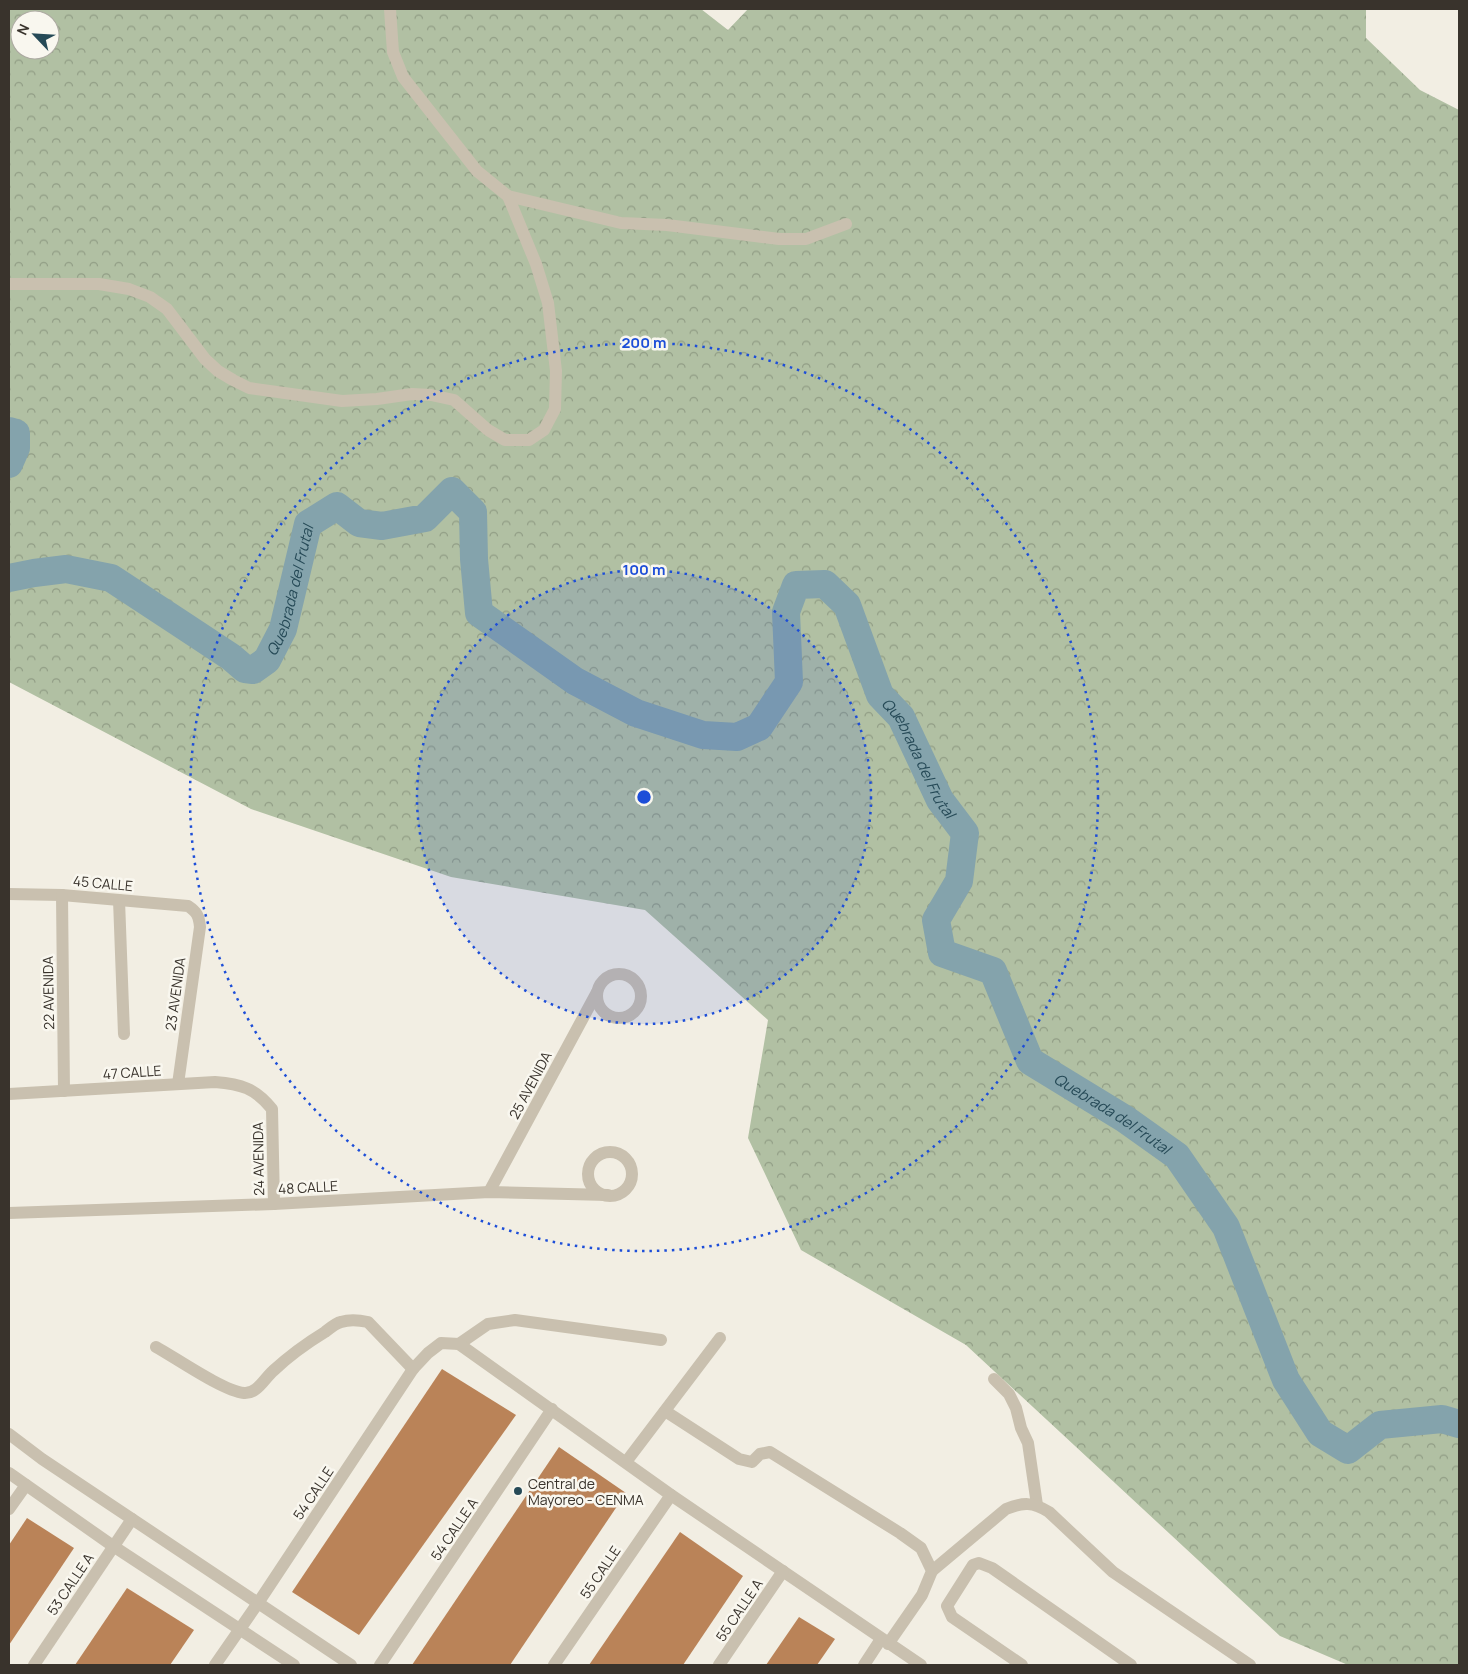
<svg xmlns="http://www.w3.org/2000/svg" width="1468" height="1674" viewBox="0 0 1468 1674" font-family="Manrope,sans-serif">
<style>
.forest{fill:url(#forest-crowns);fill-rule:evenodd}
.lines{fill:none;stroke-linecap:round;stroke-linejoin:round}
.river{stroke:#84a3ac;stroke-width:28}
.building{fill:#ba8358}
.minor{stroke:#c9c0af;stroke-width:12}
.ring{fill:none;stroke:#1d4ed8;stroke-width:2.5;stroke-dasharray:2.5 5}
.poi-dot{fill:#264a57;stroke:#f9f7ef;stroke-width:2}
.labels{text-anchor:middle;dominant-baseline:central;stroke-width:5;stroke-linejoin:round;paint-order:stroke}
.street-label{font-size:14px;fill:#39332c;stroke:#f9f7ef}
.poi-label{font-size:14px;fill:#39332c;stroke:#f9f7ef;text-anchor:start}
.water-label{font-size:15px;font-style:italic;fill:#264a57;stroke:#f9f7ef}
.centre{fill:#1d4ed8;stroke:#f9f7ef;stroke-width:2.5}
.ring-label{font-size:15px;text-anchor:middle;font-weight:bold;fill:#1d4ed8;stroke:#f9f7ef;stroke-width:5;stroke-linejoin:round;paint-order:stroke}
</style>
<defs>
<pattern id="forest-crowns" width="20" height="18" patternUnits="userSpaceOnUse" patternTransform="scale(1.25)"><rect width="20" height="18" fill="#b1c0a3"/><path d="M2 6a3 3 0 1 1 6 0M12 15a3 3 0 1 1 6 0" fill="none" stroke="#919d85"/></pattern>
</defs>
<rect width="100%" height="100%" fill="#f2eee3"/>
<path class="forest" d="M9 9H701L728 30 748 9H1366V38L1420 90 1459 110V1665H1348L1280 1636 966 1345 801 1250 748 1138 768 1020 645 910 451 877 251 809 9 682ZM20 20H50V50H20Z"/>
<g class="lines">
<g class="river">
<path d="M9 431 16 433V448L9 464"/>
<path id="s1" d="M9 578 34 573 66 569 111 578 178 622 231 657 245 669 253 670 267 660 283 629 308 524 337 506 359 523 382 526 425 518 452 491 473 512 474 559 479 613 575 681 636 713 703 735 737 737 759 727 789 682 786 612 796 585 825 584 847 605 880 695 901 717 940 800 965 833 959 881 936 920 942 953 993 971 1030 1061 1125 1119 1177 1156 1226 1227 1286 1380 1320 1433 1348 1450 1380 1425 1442 1419 1459 1424"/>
</g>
</g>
<g class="building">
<path d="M442 1369 516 1415 359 1635 292 1592Z"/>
<path d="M559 1447 626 1493 510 1665H412Z"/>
<path d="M27 1518 74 1548 9 1645V1545Z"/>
<path d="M680 1532 743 1576 683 1665H589Z"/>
<path d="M127 1588 194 1630 170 1665H75Z"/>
<path d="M799 1617 835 1639 817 1665H766Z"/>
</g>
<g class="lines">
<g class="minor">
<path d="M390 9 393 52 403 77 477 171 508 196 621 223 667 225 779 239H806L846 224"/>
<path d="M9 284H99L129 289 150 297 167 309 205 359 218 371 233 380 249 388 342 401 377 399 412 394 431 395 454 400 488 430 505 440H529L544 430 555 409 556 371 548 303 536 264 508 196"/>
<path d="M9 894 62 895 188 906C197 912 199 916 200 927L178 1084"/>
<path d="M62 895 64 1091"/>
<path d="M119 900 124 1034"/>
<circle cx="619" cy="996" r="22"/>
<path d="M9 1094 215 1082C241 1084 255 1088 272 1109L274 1204"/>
<circle cx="610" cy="1174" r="22"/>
<path d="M489 1192 597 992"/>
<path d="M9 1213 274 1204 489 1192 608 1195"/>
<path d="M459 1344 488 1324 515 1320 661 1340"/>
<path d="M156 1347C176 1358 223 1391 244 1393 257 1394 264 1379 273 1371 289 1356 307 1343 325 1332 330 1328 336 1323 341 1322 350 1319 359 1320 368 1322L413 1369"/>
<path d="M994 1379 1009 1394 1016 1408 1021 1428 1028 1443 1037 1505"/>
<path d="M665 1411 739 1459 752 1462 760 1454 770 1452 900 1533 921 1548 932 1571 922 1595 888 1644"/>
<path d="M9 1434 42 1459 351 1665"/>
<path d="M626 1462 720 1338"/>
<path d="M9 1473 113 1546 294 1665"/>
<path d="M9 1509 26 1485"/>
<path d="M932 1571 1006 1509C1023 1502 1033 1502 1049 1512L1113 1572 1250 1665"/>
<path d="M34 1665 132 1519"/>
<path d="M215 1665 258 1603 413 1369 428 1353 441 1343 459 1344 671 1495 921 1665"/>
<path d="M380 1665 552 1409"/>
<path d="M554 1665 671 1495"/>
<path d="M719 1665 783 1571"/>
<path d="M864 1665 881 1639"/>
<path d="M1022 1665 952 1617 947 1606 973 1565 979 1563 992 1568 1131 1665"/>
</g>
</g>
<circle cx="644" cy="797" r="227" fill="#1d4ed8" fill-opacity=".12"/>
<g class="ring">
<circle cx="644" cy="797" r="227"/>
<circle cx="644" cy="797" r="454"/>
</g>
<circle class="poi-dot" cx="518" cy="1491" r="5"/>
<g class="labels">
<g class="street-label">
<text transform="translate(103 883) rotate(5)">45 CALLE</text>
<text transform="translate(48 993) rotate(-91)">22 AVENIDA</text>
<text transform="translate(175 994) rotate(-82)">23 AVENIDA</text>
<text transform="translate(132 1072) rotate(-4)">47 CALLE</text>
<text transform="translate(530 1085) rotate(-62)">25 AVENIDA</text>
<text transform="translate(258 1159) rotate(-91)">24 AVENIDA</text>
<text transform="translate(308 1187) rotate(-3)">48 CALLE</text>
<text transform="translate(313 1493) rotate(-56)">54 CALLE</text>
<text transform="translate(454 1529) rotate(-56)">54 CALLE A</text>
<text transform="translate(600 1572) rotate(-56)">55 CALLE</text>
<text transform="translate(70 1584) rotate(-56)">53 CALLE A</text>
<text transform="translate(739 1610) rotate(-56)">55 CALLE A</text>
</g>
<g class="poi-label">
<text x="528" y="1483">Central de<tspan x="528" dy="16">Mayoreo - CENMA</tspan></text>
</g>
<g class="water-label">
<text stroke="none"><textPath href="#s1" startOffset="365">Quebrada del Frutal</textPath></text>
<text stroke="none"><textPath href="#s1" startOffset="1430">Quebrada del Frutal</textPath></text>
<text stroke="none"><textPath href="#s1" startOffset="1895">Quebrada del Frutal</textPath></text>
</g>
</g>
<circle cx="644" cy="797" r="8" class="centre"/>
<g class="ring-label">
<text x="644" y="348">200 m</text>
<text x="644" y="575">100 m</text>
</g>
<rect width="1468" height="1674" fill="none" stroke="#39332c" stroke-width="20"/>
<g transform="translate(35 35) rotate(295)"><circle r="24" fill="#f9f7ef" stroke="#aca9a1"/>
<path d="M0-4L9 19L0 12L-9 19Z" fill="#264a57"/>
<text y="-8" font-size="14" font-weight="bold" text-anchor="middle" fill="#39332c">N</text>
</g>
</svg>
